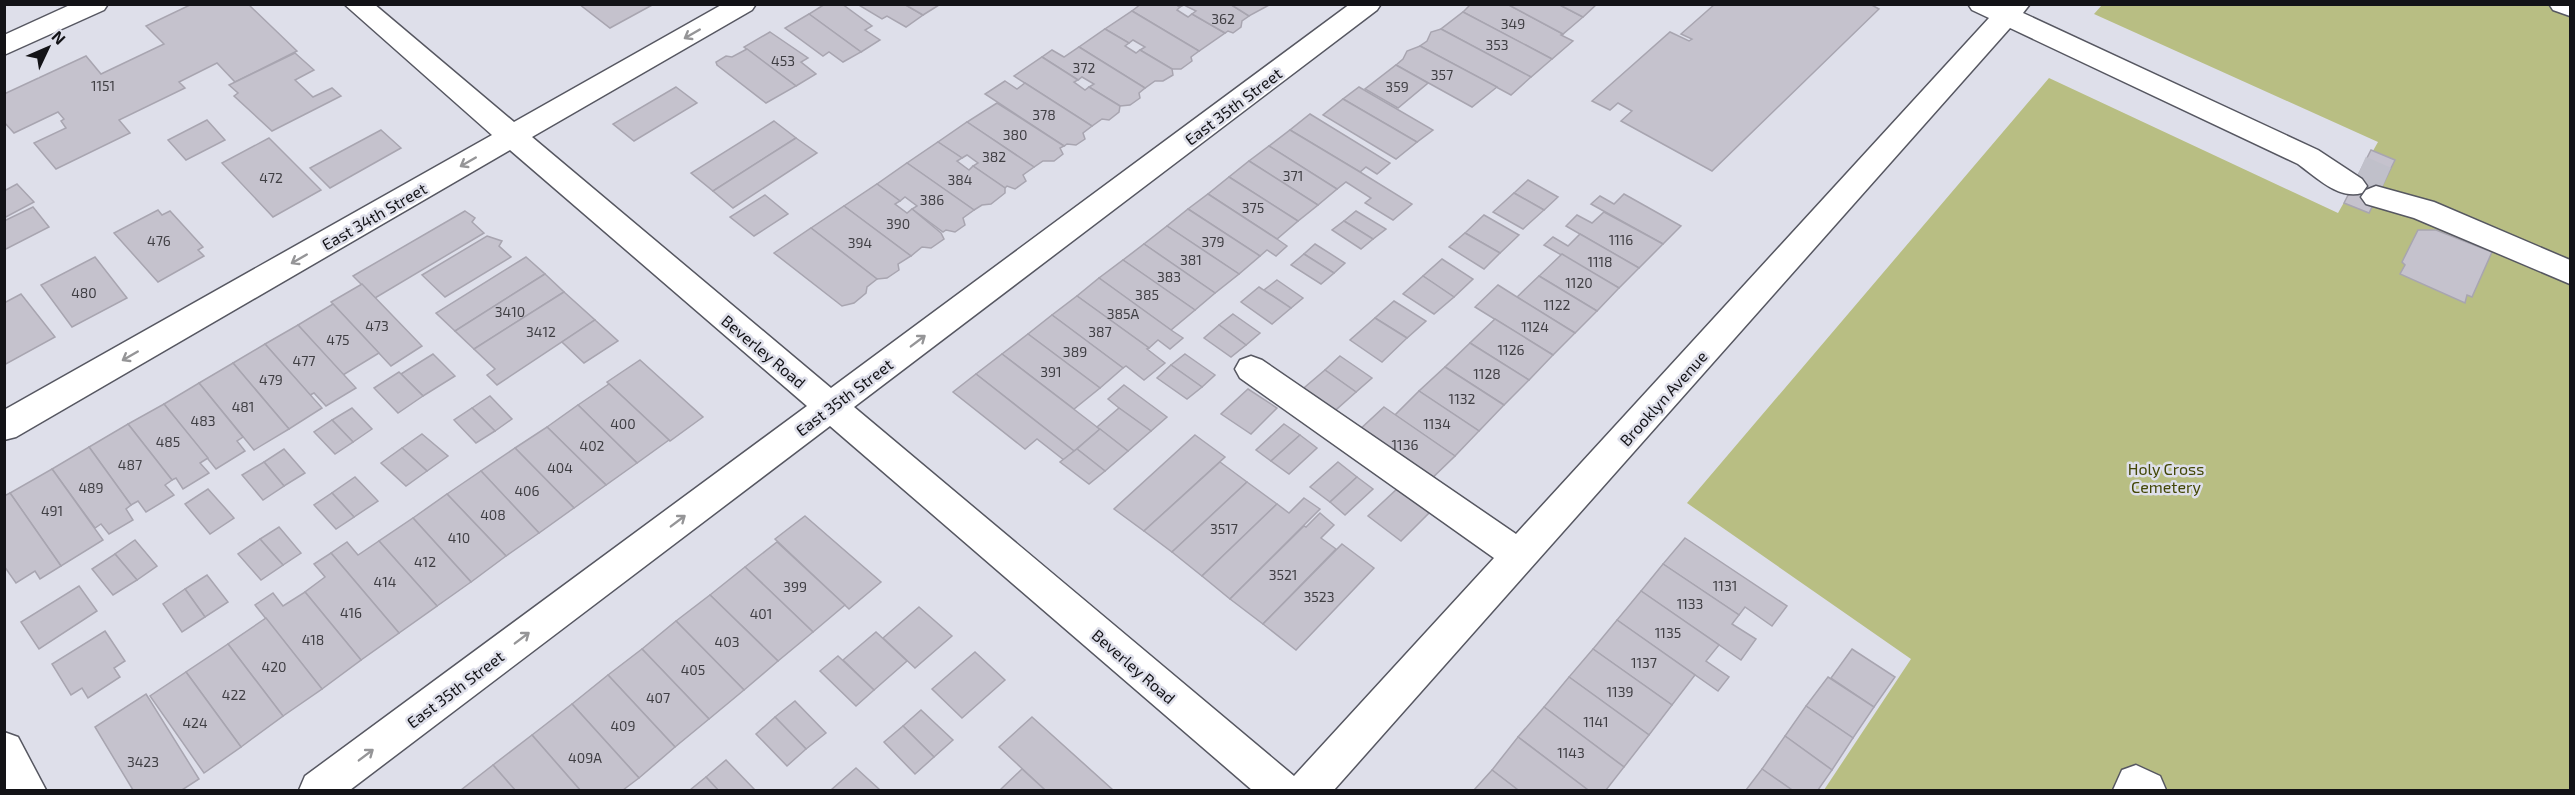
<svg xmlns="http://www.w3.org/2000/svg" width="2575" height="795" viewBox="0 0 2575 795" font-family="'Exo 2',sans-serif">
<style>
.green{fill:#b8be83}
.building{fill:#c5c2cd;stroke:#a8a5b0;stroke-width:1.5}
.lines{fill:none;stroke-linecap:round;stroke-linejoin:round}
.minor-tunnel{stroke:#c0c0ca;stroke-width:29;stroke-dasharray:29 14;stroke-linecap:butt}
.minor-casing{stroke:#565761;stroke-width:3}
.minor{fill:#fff;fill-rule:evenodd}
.oneway{stroke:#959597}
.labels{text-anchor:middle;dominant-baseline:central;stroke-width:5;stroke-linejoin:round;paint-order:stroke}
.number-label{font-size:14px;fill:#403f44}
.street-label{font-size:16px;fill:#131317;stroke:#dedfea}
.park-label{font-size:16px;fill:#434707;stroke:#dedfea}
</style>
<rect width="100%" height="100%" fill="#dedfea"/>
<path class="green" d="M2102 5H2570V790H1824L1911 659 1687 503 2049 78 2338 213 2378 142 2094 14Z"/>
<g class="building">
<path d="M192 4H248L297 51 235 82 217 63 179 82 185 88 119 120 130 133 56 169 34 143 66 128 61 121 64 119 58 112 14 133 4 122V94L86 56 101 74 164 44 146 26Z"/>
<path d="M579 4H654L610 28Z"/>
<path d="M825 4H842L872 26 865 30 880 40 861 52 809 14Z"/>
<path d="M857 4H904L923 15 906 27 887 16 882 19Z"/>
<path d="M904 4H938L939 5 923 15Z"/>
<path d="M1141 4H1175L1180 7 1177 10 1188 17 1192 14 1225 33 1199 51 1132 11Z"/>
<path d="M1175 4H1230L1249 16 1242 21 1241 27 1233 33 1228 31 1225 33 1192 14 1196 11 1184 5 1180 7Z"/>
<path d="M1230 4H1271L1249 16Z"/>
<path d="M1471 4H1507L1563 34 1561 35 1573 41 1552 59 1463 12Z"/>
<path d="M1507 4H1558L1583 17 1563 34Z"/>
<path d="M1558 4H1597L1583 17Z"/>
<path d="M1715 4H1870L1879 9 1712 171 1621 121 1632 111 1618 103 1610 110 1592 101 1670 32 1689 41 1692 39 1681 34Z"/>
<path d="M1132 11 1199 51 1191 57 1192 61 1181 69H1172L1140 50 1145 47 1133 40 1129 43 1105 29Z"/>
<path d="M1463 12 1552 59 1531 77 1441 29Z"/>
<path d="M809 14 861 52 843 62 829 52 823 56 785 28Z"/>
<path d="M1105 29 1129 43 1125 46 1136 53 1140 50 1172 69 1173 75 1163 81H1155L1145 88 1079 47Z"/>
<path d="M1441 29 1531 77 1511 95 1420 46 1427 41 1431 32Z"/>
<path d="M770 32 808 58 801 62 816 74 796 86 744 47Z"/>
<path d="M1420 46 1497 87 1472 107 1396 65 1403 59 1407 51Z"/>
<path d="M1079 47 1145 88 1139 93 1140 98 1130 105 1120 106 1089 87 1094 84 1082 77 1078 80 1042 57 1052 50 1064 57Z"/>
<path d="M747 49 796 86 766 103 717 65 716 62 726 56 732 57Z"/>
<path d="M295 53 314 70 295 80 313 97 332 88 341 96 272 131 234 96 238 93 229 85Z"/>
<path d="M1042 57 1078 80 1074 82 1085 90 1089 87 1120 106 1119 112 1109 120 1102 119 1092 126 1014 76Z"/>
<path d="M1396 65 1428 83 1398 108 1365 89Z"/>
<path d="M1005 81 1017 89 1025 83 1092 126 1083 133 1085 139 1076 145 1067 144 1064 146 985 94Z"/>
<path d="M676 87 697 103 634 141 613 124Z"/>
<path d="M1359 87 1433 130 1417 142 1343 99Z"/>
<path d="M1343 99 1417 142 1396 159 1323 115Z"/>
<path d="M997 103 1064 146 1060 148 1063 154 1054 161H1043L1034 167 967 122Z"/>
<path d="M1310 114 1390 163 1377 174 1366 167 1360 172 1290 130Z"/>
<path d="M207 120 225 140 186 160 168 140Z"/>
<path d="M774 121 796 138 713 191 691 173Z"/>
<path d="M967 122 1034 167 1023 175 1026 181 1015 189 1007 186 1005 188 973 166 978 163 967 155 962 158 938 142Z"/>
<path d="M381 130 401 148 330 188 310 168Z"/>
<path d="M1290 130 1360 172 1412 204 1393 220 1365 203 1371 198 1346 182 1337 189 1269 146Z"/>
<path d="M269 138 321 190 273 217 222 163Z"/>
<path d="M796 138 817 153 733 208 713 191Z"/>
<path d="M938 142 962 158 957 161 969 170 973 166 1005 188V193L991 204 982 205 974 210 907 163Z"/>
<path d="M1269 146 1337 189 1318 205 1249 161Z"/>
<path d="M2371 150 2395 160 2369 213 2344 203Z"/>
<path d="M1249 161 1318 205 1298 221 1229 177Z"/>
<path d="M907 163 974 210 963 218 965 225 955 232 946 230 943 232 912 209 917 206 905 197 900 201 877 184Z"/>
<path d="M1229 177 1298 221 1277 239 1208 194Z"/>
<path d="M1528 180 1558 197 1544 210 1514 193Z"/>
<path d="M17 184 34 202 4 218V191Z"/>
<path d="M877 184 900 201 895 204 907 213 912 209 941 233 944 239 931 248 922 247 911 256 844 206Z"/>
<path d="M1514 193 1544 210 1523 229 1493 212Z"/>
<path d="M1208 194 1277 239 1287 246 1276 256 1267 250 1260 256 1188 209Z"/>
<path d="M1624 194 1681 226 1663 244 1591 204 1600 196 1614 204Z"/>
<path d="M765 195 788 214 754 236 730 217Z"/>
<path d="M844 206 911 256 898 264 899 270 887 278 877 279 811 228Z"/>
<path d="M33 207 49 227 4 250V221Z"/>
<path d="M1188 209 1260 256 1239 274 1167 226Z"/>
<path d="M158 210 162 215 170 211 203 247 198 250 204 256 158 282 114 233Z"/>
<path d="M465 211 475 218 472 222 484 233 375 298 353 276Z"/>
<path d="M1356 211 1386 229 1373 239 1344 221Z"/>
<path d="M1604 212 1663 244 1639 268 1566 226 1577 215 1592 223Z"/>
<path d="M1484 215 1519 235 1500 253 1465 233Z"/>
<path d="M1344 221 1373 239 1361 249 1332 230Z"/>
<path d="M1167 226 1239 274 1215 293 1144 244Z"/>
<path d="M811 228 877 279 867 287 866 293 854 303 842 306 774 253Z"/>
<path d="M2418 230H2436L2492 252 2472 297 2467 295 2465 303 2400 274 2405 265 2402 262Z"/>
<path d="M1465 233 1500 253 1484 269 1449 247Z"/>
<path d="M1580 234 1639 268 1619 288 1544 245 1553 237 1568 246Z"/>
<path d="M487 236 502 241 499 246 511 257 445 297 422 275Z"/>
<path d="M1144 244 1215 293 1195 310 1123 260Z"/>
<path d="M1315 244 1345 263 1334 273 1304 254Z"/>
<path d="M1304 254 1334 273 1321 284 1291 265Z"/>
<path d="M1562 254 1619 288 1597 311 1539 276Z"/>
<path d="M95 257 127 298 72 327 41 285Z"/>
<path d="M526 257 545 274 455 331 436 313Z"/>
<path d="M1442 259 1473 279 1454 297 1423 276Z"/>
<path d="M1123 260 1195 310 1171 330 1099 278Z"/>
<path d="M545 274 564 292 474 349 455 331Z"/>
<path d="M1423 276 1454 297 1434 314 1403 294Z"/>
<path d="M1539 276 1597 311 1575 333 1517 297Z"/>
<path d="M1099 278 1171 330 1183 338 1170 349 1158 340 1149 348 1077 296Z"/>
<path d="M1277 280 1303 298 1291 308 1264 290Z"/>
<path d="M362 284 422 346 391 366 331 302Z"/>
<path d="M1498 285 1517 297 1575 333 1553 355 1475 307Z"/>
<path d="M1259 287 1291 308 1272 324 1241 302Z"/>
<path d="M564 292 595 320 497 385 487 375 495 369 474 349Z"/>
<path d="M21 294 55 337 4 365V303Z"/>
<path d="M1077 296 1149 348 1147 349 1165 363 1144 380 1126 366 1123 368 1052 315Z"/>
<path d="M1394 301 1426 321 1407 338 1375 318Z"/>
<path d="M333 304 379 353 343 375 298 325Z"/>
<path d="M1233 314 1260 333 1246 345 1219 325Z"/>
<path d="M1052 315 1123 368 1100 388 1028 334Z"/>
<path d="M1375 318 1407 338 1382 362 1350 340Z"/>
<path d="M1495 319 1553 355 1529 380 1470 343Z"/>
<path d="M595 320 618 341 584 363 562 342Z"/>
<path d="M298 325 356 388 326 406 314 393 310 395 265 344Z"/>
<path d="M1219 325 1246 345 1231 357 1204 338Z"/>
<path d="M1028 334 1100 388 1074 409 1002 354Z"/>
<path d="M1470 343 1529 380 1504 405 1445 367Z"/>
<path d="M265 344 322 408 289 429 233 363Z"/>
<path d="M433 354 455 376 423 396 401 374Z"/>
<path d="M1002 354 1097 427 1100 429 1074 451 976 374Z"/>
<path d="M1185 354 1215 375 1202 387 1171 365Z"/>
<path d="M1340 356 1372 378 1356 392 1325 370Z"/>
<path d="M640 360 703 417 670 441 607 382Z"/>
<path d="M233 363 289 429 254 450 199 383Z"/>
<path d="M1171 365 1202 387 1187 399 1157 378Z"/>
<path d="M1445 367 1504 405 1479 431 1419 391Z"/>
<path d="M1325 370 1356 392 1329 416 1298 393Z"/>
<path d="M399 372 423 396 398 413 374 388Z"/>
<path d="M976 374 1074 451 1064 460 1037 439 1025 449 953 392Z"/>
<path d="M199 383 243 437 237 441 245 451 216 469 164 404Z"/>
<path d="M609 384 669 440 637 463 578 405Z"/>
<path d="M1124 385 1167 417 1151 431 1119 408 1108 399Z"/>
<path d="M1248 389 1277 408 1251 434 1221 414Z"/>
<path d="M1419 391 1479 431 1455 456 1395 415Z"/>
<path d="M490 396 512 419 495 431 472 408Z"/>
<path d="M164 404 208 458 200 463 209 473 183 489 176 478 172 480 128 424Z"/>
<path d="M578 405 637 463 606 485 547 427Z"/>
<path d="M1384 407 1455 456 1427 483 1356 433Z"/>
<path d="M352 408 372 429 353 442 332 420Z"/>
<path d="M472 408 495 431 476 443 454 420Z"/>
<path d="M1119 408 1151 431 1128 451 1097 427Z"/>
<path d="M332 420 353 442 335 454 314 432Z"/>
<path d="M128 424 172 480 165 485 174 495 146 512 138 501 131 505 89 447Z"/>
<path d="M1284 424 1300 435 1271 461 1256 450Z"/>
<path d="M547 427 606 485 574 508 515 448Z"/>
<path d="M1100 429 1128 451 1105 471 1077 449Z"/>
<path d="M422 434 448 456 427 471 402 448Z"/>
<path d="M1195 435 1225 457 1144 531 1114 509Z"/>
<path d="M1300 435 1317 448 1289 474 1271 461Z"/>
<path d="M89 447 131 505 126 509 133 520 109 534 101 524 95 528 52 469Z"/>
<path d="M402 448 427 471 406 486 381 463Z"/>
<path d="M515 448 574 508 539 533 481 471Z"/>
<path d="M284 449 305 473 284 486 264 462Z"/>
<path d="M1077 449 1105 471 1089 484 1060 462Z"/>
<path d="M264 462 284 486 263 500 242 475Z"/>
<path d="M1220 462 1247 482 1172 552 1144 531Z"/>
<path d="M1338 462 1357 477 1330 502 1310 487Z"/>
<path d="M52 469 103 540 61 566 10 493Z"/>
<path d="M481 471 539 533 506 556 447 494Z"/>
<path d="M355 477 378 501 354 517 332 493Z"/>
<path d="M1357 477 1373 489 1345 515 1330 502Z"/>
<path d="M1247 482 1277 504 1202 576 1172 552Z"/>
<path d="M1398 488 1430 512 1401 541 1368 516Z"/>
<path d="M208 489 234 518 210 534 185 504Z"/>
<path d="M10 493 61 566 40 579 35 571 16 583 4 566V496Z"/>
<path d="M332 493 354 517 336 529 314 505Z"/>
<path d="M447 494 506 556 471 582 413 518Z"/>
<path d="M1304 498 1320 509 1230 599 1202 576 1277 504 1289 513Z"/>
<path d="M1320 513 1334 525 1321 538 1336 549 1263 624 1230 599 1304 526 1306 527Z"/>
<path d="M805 516 881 582 849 609 775 539Z"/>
<path d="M413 518 471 582 437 606 379 541Z"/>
<path d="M279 527 301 553 283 565 260 539Z"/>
<path d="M1685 538 1787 606 1772 626 1745 607 1739 615 1663 564Z"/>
<path d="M260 539 283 565 261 580 238 554Z"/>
<path d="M135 540 157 566 137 580 115 554Z"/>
<path d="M379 541 437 606 399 633 331 553 347 542 358 555Z"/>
<path d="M777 542 845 605 813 632 745 567Z"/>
<path d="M1342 544 1374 568 1296 650 1263 624Z"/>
<path d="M331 553 399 633 361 660 305 592 325 577 314 564Z"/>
<path d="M115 554 137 580 113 595 92 569Z"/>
<path d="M1663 564 1739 615 1732 624 1756 639 1741 660 1641 591Z"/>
<path d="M745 567 813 632 778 661 710 595Z"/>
<path d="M207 575 228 602 205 617 185 589Z"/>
<path d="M79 586 97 611 39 649 21 622Z"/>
<path d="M185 589 205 617 182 632 163 604Z"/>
<path d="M1641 591 1719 645 1706 661 1729 677 1718 691 1617 620Z"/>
<path d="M305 592 361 660 322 689 255 605 273 593 283 606Z"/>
<path d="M710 595 778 661 744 690 676 621Z"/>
<path d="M919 607 952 636 915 668 883 638Z"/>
<path d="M266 618 322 689 283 716 228 644Z"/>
<path d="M1617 620 1695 675 1672 705 1593 649Z"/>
<path d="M676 621 744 690 709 719 642 649Z"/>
<path d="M105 631 125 661 114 668 120 677 88 698 82 688 71 695 52 664Z"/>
<path d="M876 632 907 661 874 690 843 660Z"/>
<path d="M228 644 283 716 241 747 186 672Z"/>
<path d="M642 649 709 719 675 747 608 675Z"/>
<path d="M1593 649 1672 705 1649 735 1569 677Z"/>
<path d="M1852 649 1895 677 1874 707 1831 678Z"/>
<path d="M975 652 1005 680 962 718 932 689Z"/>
<path d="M838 656 874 690 856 706 820 671Z"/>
<path d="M186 672 241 747 204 773 150 696Z"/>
<path d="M608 675 675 747 639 778 572 704Z"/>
<path d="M1569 677 1649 735 1624 767 1544 707Z"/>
<path d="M1828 677 1874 707 1853 738 1806 706Z"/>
<path d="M146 694 199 779 182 790H133L95 727Z"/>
<path d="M795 701 826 733 806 749 775 717Z"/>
<path d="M572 704 639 778 623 790H580L532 735Z"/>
<path d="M1806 706 1853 738 1832 770 1785 736Z"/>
<path d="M1544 707 1624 767 1606 790H1588L1518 737Z"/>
<path d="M921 710 953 740 934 757 903 726Z"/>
<path d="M775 717 806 749 787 766 756 734Z"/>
<path d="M1032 717 1113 790H1045L999 747Z"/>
<path d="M903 726 934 757 915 774 884 742Z"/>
<path d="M532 735 580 790H515L493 765Z"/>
<path d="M1785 736 1832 770 1818 790H1792L1762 769Z"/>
<path d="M1518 737 1588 790H1518L1492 770Z"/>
<path d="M726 760 755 790H718L706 777Z"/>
<path d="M493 765 515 790H461Z"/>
<path d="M856 768 880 790H831Z"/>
<path d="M1022 769 1045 790H1000Z"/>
<path d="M1762 769 1792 790H1746Z"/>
<path d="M1492 770 1518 790H1474Z"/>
<path d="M706 777 718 790H690Z"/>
</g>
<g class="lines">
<path class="minor-tunnel" d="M2360 170 2385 181"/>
<defs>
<g id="minor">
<path d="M72 4H108L104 10 4 55V35Z"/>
<path d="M344 4H374L514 122 723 4H756L752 10 532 137 831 388 1350 4H1381L1377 10 854 407 1294 776 1494 558 1240 378 1235 369 1240 360 1251 356 1262 360 1516 534 1989 18 1972 10 1968 4H2030L2023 13 2318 150 2362 179 2367 186 2362 193C2339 200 2316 177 2298 164L2010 28 1334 790H1252L830 426 350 790H299L305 776 807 406 510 150 16 437 4 440V410L492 135Z"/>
<path d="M2549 4H2570V16L2553 10Z"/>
<path d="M2376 186 2434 202 2570 260V284L2414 218 2366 204 2361 197 2366 190Z"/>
<path d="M4 732 18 737 46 790H5Z"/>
<path d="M2136 765 2160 776 2166 790H2113L2122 770Z"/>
</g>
</defs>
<use href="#minor" class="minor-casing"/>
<use href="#minor" class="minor"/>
</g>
<defs><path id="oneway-shaft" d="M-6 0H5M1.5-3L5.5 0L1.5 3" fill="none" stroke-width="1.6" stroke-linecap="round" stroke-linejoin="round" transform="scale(1.5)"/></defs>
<g class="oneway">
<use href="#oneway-shaft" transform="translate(692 34) rotate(150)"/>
<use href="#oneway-shaft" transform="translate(468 162) rotate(150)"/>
<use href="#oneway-shaft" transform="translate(299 259) rotate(150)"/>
<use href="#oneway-shaft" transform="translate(918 341) rotate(-37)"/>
<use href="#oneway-shaft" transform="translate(130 356) rotate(150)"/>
<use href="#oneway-shaft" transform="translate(678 521) rotate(-37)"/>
<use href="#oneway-shaft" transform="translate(522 638) rotate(-37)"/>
<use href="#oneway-shaft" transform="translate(366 755) rotate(-37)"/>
</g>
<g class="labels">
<g class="number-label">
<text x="1223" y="18">362</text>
<text x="1513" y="23">349</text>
<text x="1497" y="44">353</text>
<text x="783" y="60">453</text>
<text x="1084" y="67">372</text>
<text x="1442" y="74">357</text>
<text x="103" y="85">1151</text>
<text x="1397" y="86">359</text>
<text x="1044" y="114">378</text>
<text x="1015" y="134">380</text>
<text x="994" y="156">382</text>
<text x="1293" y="175">371</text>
<text x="271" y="177">472</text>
<text x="960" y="179">384</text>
<text x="932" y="199">386</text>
<text x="1253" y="207">375</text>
<text x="898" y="223">390</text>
<text x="1621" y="239">1116</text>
<text x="159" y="240">476</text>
<text x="1213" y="241">379</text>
<text x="860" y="242">394</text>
<text x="1191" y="259">381</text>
<text x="1600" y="261">1118</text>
<text x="1169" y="276">383</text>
<text x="1579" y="282">1120</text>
<text x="84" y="292">480</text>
<text x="1147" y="294">385</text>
<text x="1557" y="304">1122</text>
<text x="510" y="311">3410</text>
<text x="1123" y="313">385A</text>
<text x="377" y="325">473</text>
<text x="1535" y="326">1124</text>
<text x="541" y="331">3412</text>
<text x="1100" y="331">387</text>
<text x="338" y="339">475</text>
<text x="1511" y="349">1126</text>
<text x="1075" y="351">389</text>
<text x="304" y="360">477</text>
<text x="1051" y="371">391</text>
<text x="1487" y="373">1128</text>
<text x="271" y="379">479</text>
<text x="1462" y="398">1132</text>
<text x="243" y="406">481</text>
<text x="203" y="420">483</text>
<text x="623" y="423">400</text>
<text x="1437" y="423">1134</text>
<text x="168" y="441">485</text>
<text x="1405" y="444">1136</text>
<text x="592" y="445">402</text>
<text x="130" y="464">487</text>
<text x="560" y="467">404</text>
<text x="91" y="487">489</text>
<text x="527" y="490">406</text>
<text x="52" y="510">491</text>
<text x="493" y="514">408</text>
<text x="1224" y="528">3517</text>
<text x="459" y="537">410</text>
<text x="425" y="561">412</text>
<text x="1283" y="574">3521</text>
<text x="385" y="581">414</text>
<text x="1725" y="585">1131</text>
<text x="795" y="586">399</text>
<text x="1319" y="596">3523</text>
<text x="1690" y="603">1133</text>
<text x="351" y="612">416</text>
<text x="761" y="613">401</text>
<text x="1668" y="632">1135</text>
<text x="313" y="639">418</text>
<text x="727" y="641">403</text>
<text x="1644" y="662">1137</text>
<text x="274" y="666">420</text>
<text x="693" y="669">405</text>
<text x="1620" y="691">1139</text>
<text x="234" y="694">422</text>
<text x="658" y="697">407</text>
<text x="1596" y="721">1141</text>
<text x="195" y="722">424</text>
<text x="623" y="725">409</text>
<text x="1571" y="752">1143</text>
<text x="585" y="757">409A</text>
<text x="143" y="761">3423</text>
</g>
<g class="street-label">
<text transform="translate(1233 106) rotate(-37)">East 35th Street</text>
<text transform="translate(374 216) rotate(-30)">East 34th Street</text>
<text transform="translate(764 351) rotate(40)">Beverley Road</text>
<text transform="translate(844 397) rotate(-37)">East 35th Street</text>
<text transform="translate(1663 398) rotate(-48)">Brooklyn Avenue</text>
<text transform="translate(1134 666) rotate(41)">Beverley Road</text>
<text transform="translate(455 689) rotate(-37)">East 35th Street</text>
</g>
<g class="park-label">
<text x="2166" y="468">Holy Cross<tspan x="2166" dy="18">Cemetery</tspan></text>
</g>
</g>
<rect width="2575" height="795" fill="none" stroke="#131317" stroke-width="12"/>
<g transform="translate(48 48) rotate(46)" stroke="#dedfea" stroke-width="4.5" paint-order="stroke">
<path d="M0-4.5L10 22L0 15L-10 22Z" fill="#131317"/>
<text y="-9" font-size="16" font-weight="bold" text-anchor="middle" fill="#131317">N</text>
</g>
</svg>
